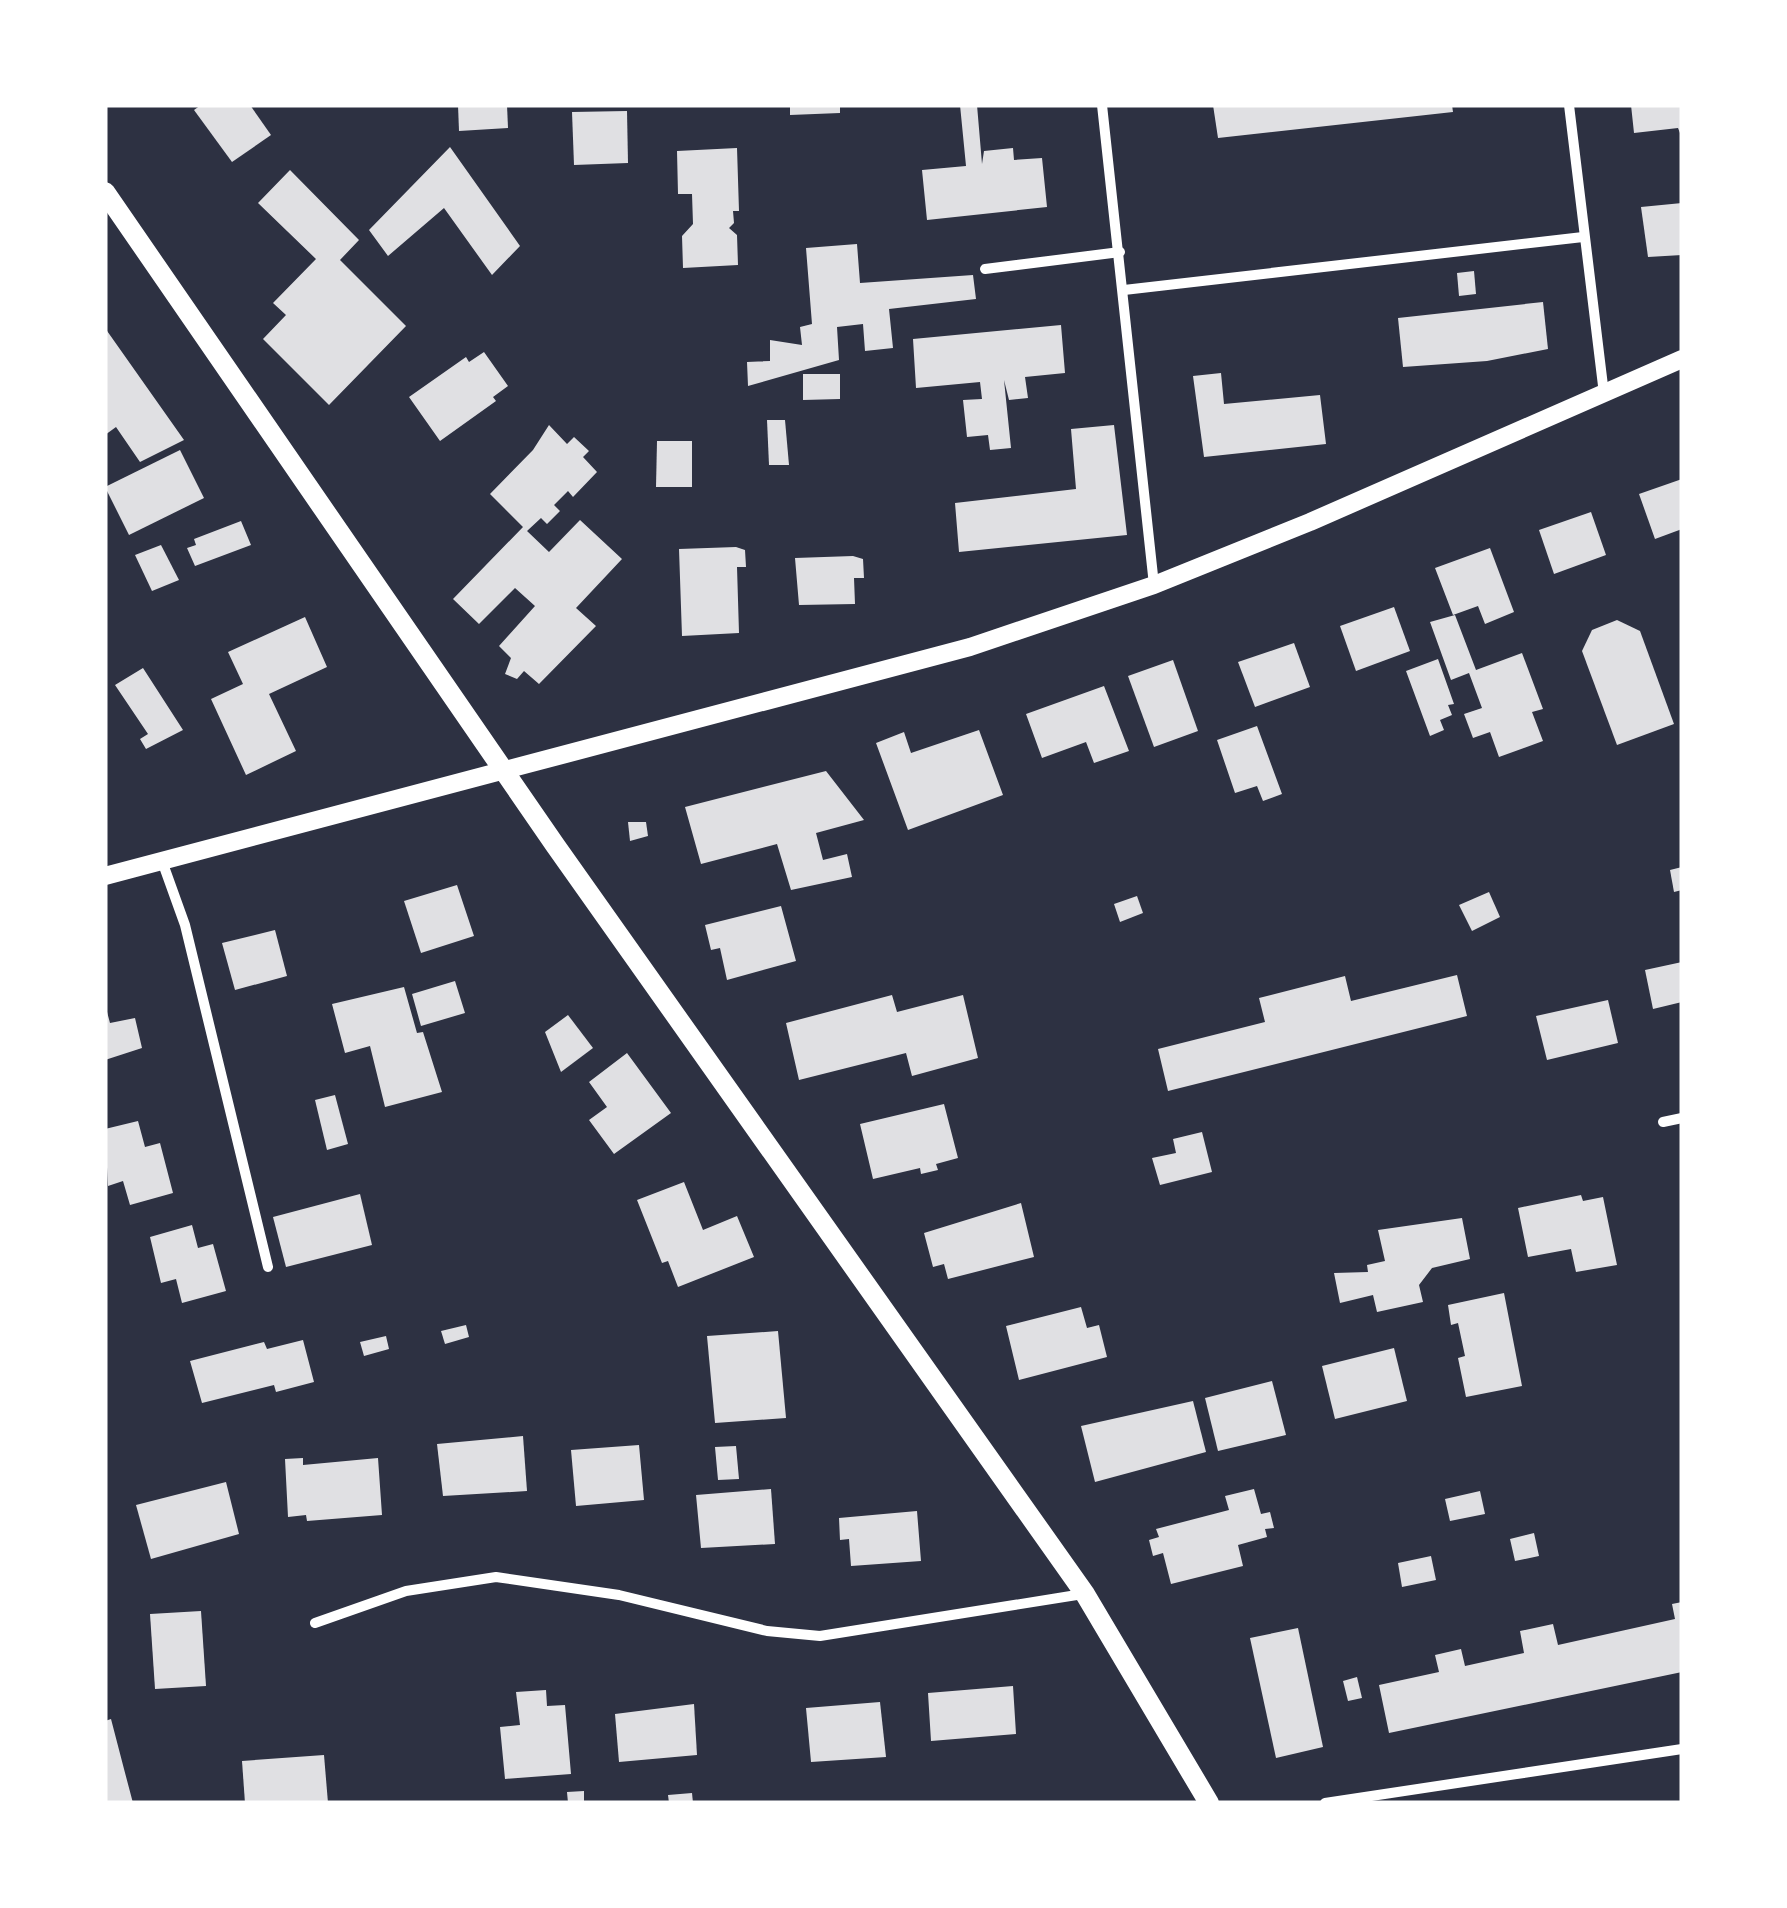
<svg xmlns="http://www.w3.org/2000/svg" width="1787" height="1908" viewBox="0 0 1787 1908" font-family="'Fira Sans',sans-serif">
<style>
.building{fill:#e0e0e3}
.lines{fill:none;stroke-linecap:round;stroke-linejoin:round}
.minor{stroke:#fff;stroke-width:10}
.tertiary{stroke:#fff;stroke-width:18}
.secondary{stroke:#fff;stroke-width:20}
</style>
<rect width="100%" height="100%" fill="#2d3142"/>
<g class="building">
<path d="M201 105H250L271 135 232 162 194 110Z"/>
<path d="M458 105H507L508 128 459 131Z"/>
<path d="M790 105H840V113L790 115Z"/>
<path d="M960 105H977L982 164 984 151 1013 148 1014 160 1042 158 1047 207 927 220 922 170 966 166Z"/>
<path d="M1213 105H1452L1453 112 1218 138Z"/>
<path d="M1631 105H1682V138L1678 128 1634 133Z"/>
<path d="M627 111 628 163 574 165 572 112Z"/>
<path d="M450 147 520 246 492 275 444 208 388 256 369 230Z"/>
<path d="M737 148 739 211H733L734 223 729 228 737 235 738 265 683 268 682 236 693 224 692 194H678L677 151Z"/>
<path d="M290 170 359 240 340 260 406 326 329 405 263 339 286 315 273 303 316 259 258 203Z"/>
<path d="M1682 203V255L1648 257 1641 207Z"/>
<path d="M857 244 860 283 973 275 976 299 889 309 893 348 865 351 863 324 837 327 839 360 748 386 747 362 770 361V340L802 345 800 327 812 324 806 248Z"/>
<path d="M1474 271 1476 294 1459 296 1457 273Z"/>
<path d="M1543 302 1548 349 1487 361 1403 367 1398 318Z"/>
<path d="M1061 325 1065 373 1025 377 1028 398 1009 400 1004 380 1011 448 990 450 988 435 967 437 963 400 982 399 980 382 916 388 913 339Z"/>
<path d="M105 328 184 440 140 462 116 427 105 435Z"/>
<path d="M484 352 508 386 493 397 496 401 440 441 409 397 466 357 469 362Z"/>
<path d="M1221 373 1224 404 1320 395 1326 444 1204 457 1193 376Z"/>
<path d="M803 374H840V399L803 400Z"/>
<path d="M767 420H785L789 465H769Z"/>
<path d="M549 425 567 444 574 437 589 451 583 457 597 472 573 497 568 491 554 505 560 511 547 524 541 518 527 531 549 552 580 520 622 559 576 608 596 626 539 684 524 671 517 679 505 674 511 658 499 646 535 606 515 588 479 624 453 599 523 527 490 494 533 450Z"/>
<path d="M1114 425 1127 535 959 552 955 503 1076 489 1071 429Z"/>
<path d="M657 441H692V487H656Z"/>
<path d="M180 450 204 498 129 535 105 487Z"/>
<path d="M1682 479V529L1655 539 1639 494Z"/>
<path d="M1591 512 1606 555 1554 574 1539 530Z"/>
<path d="M241 521 251 545 195 566 187 548 196 545 194 539Z"/>
<path d="M161 545 179 580 152 591 135 555Z"/>
<path d="M736 547 745 550 746 567H737L739 633 682 636 679 549Z"/>
<path d="M1490 548 1514 612 1485 624 1478 606 1453 615 1435 568Z"/>
<path d="M853 556 863 559 864 578H854L855 604 799 605 795 558Z"/>
<path d="M1394 607 1410 651 1356 671 1340 626Z"/>
<path d="M1455 615 1476 670 1522 653 1543 709 1532 712 1543 741 1499 757 1490 732 1473 738 1464 714 1482 708 1469 673 1451 680 1430 622Z"/>
<path d="M305 617 327 667 269 694 296 751 246 775 211 699 243 684 228 652Z"/>
<path d="M1617 620 1640 631 1674 724 1617 745 1582 651 1592 630Z"/>
<path d="M1294 643 1310 687 1255 707 1238 662Z"/>
<path d="M1438 659 1454 704 1448 705 1452 715 1440 720 1444 730 1430 736 1406 671Z"/>
<path d="M1173 660 1198 731 1154 747 1128 676Z"/>
<path d="M143 668 183 730 146 749 140 739 148 734 115 685Z"/>
<path d="M1104 686 1129 751 1094 763 1086 742 1042 758 1026 714Z"/>
<path d="M1257 726 1282 794 1263 801 1257 786 1235 793 1217 740Z"/>
<path d="M979 730 1003 795 908 830 876 743 904 732 911 753Z"/>
<path d="M826 771 864 820 816 833 823 860 847 854 852 877 791 890 777 844 701 864 685 807Z"/>
<path d="M628 822H646L648 836 630 841Z"/>
<path d="M1682 867V890L1674 892 1670 870Z"/>
<path d="M457 885 474 936 421 953 404 901Z"/>
<path d="M1489 892 1500 917 1472 931 1459 905Z"/>
<path d="M1137 896 1143 913 1120 922 1114 904Z"/>
<path d="M781 906 796 961 727 980 720 948 711 950 705 925Z"/>
<path d="M275 930 287 976 235 990 222 943Z"/>
<path d="M1682 962V1002L1653 1009 1645 970Z"/>
<path d="M1457 975 1467 1016 1168 1091 1158 1049 1265 1022 1259 998 1345 976 1351 1001Z"/>
<path d="M455 981 465 1013 421 1026 412 994Z"/>
<path d="M404 987 417 1033 423 1032 442 1092 385 1107 370 1046 345 1053 332 1004Z"/>
<path d="M892 995 897 1012 963 995 978 1058 912 1076 906 1053 799 1080 786 1023Z"/>
<path d="M1608 1000 1618 1043 1547 1060 1536 1016Z"/>
<path d="M106 1008 110 1023 135 1018 142 1048 105 1060Z"/>
<path d="M568 1015 593 1048 561 1072 545 1032Z"/>
<path d="M627 1053 671 1113 614 1154 589 1120 607 1107 589 1082Z"/>
<path d="M335 1095 348 1144 327 1150 315 1100Z"/>
<path d="M944 1104 958 1158 936 1164 938 1170 921 1174 920 1168 873 1179 860 1124Z"/>
<path d="M138 1121 145 1147 160 1143 173 1193 130 1205 123 1181 108 1186 105 1129Z"/>
<path d="M1202 1132 1212 1172 1160 1185 1152 1158 1176 1153 1173 1139Z"/>
<path d="M684 1182 703 1230 737 1216 754 1257 678 1287 668 1261 662 1263 637 1200Z"/>
<path d="M360 1194 372 1245 286 1267 273 1217Z"/>
<path d="M1581 1195 1583 1201 1603 1197 1617 1265 1576 1272 1571 1249 1528 1257 1518 1208Z"/>
<path d="M1021 1203 1034 1257 948 1279 944 1264 933 1267 924 1233Z"/>
<path d="M1462 1218 1470 1259 1432 1268 1419 1285 1423 1302 1377 1312 1373 1295 1340 1303 1334 1273 1368 1272 1367 1265 1385 1261 1378 1230Z"/>
<path d="M192 1225 198 1248 213 1244 226 1291 182 1303 176 1279 161 1283 150 1237Z"/>
<path d="M1504 1293 1522 1386 1466 1397 1458 1358 1465 1356 1458 1323 1451 1325 1448 1305Z"/>
<path d="M1081 1307 1087 1328 1099 1325 1107 1357 1019 1380 1006 1326Z"/>
<path d="M466 1325 469 1337 445 1344 441 1331Z"/>
<path d="M778 1331 786 1418 715 1423 707 1336Z"/>
<path d="M386 1336 389 1349 364 1356 360 1342Z"/>
<path d="M303 1340 314 1382 276 1392 274 1385 202 1403 190 1361 264 1342 267 1349Z"/>
<path d="M1394 1348 1407 1401 1335 1419 1322 1366Z"/>
<path d="M1272 1381 1286 1435 1218 1451 1205 1398Z"/>
<path d="M1193 1401 1206 1452 1095 1482 1081 1426Z"/>
<path d="M523 1436 527 1491 443 1496 437 1444Z"/>
<path d="M639 1445 644 1500 576 1506 571 1450Z"/>
<path d="M736 1446 739 1479 718 1480 715 1447Z"/>
<path d="M303 1458V1465L378 1458 382 1515 307 1521 306 1515 288 1517 285 1459Z"/>
<path d="M226 1482 239 1534 151 1559 136 1505Z"/>
<path d="M771 1489 775 1544 701 1548 696 1495Z"/>
<path d="M1254 1489 1261 1514 1270 1512 1274 1528 1265 1529 1267 1537 1238 1545 1243 1566 1171 1584 1163 1553 1153 1556 1149 1540 1159 1537 1156 1529 1229 1510 1225 1496Z"/>
<path d="M1480 1491 1485 1514 1450 1521 1445 1499Z"/>
<path d="M917 1511 921 1561 851 1566 849 1539 840 1540 839 1518Z"/>
<path d="M1534 1533 1539 1556 1515 1561 1510 1539Z"/>
<path d="M1431 1556 1436 1580 1402 1587 1398 1563Z"/>
<path d="M1682 1602V1672L1389 1733 1379 1685 1439 1672 1435 1655 1461 1649 1465 1666 1524 1653 1520 1631 1553 1624 1558 1645 1675 1619 1672 1604Z"/>
<path d="M201 1611 206 1686 155 1689 150 1614Z"/>
<path d="M1298 1628 1323 1747 1276 1758 1250 1638Z"/>
<path d="M1357 1677 1362 1698 1348 1701 1343 1681Z"/>
<path d="M1013 1686 1016 1734 931 1741 928 1693Z"/>
<path d="M546 1690 547 1706 565 1705 571 1774 505 1779 500 1727 520 1725 516 1692Z"/>
<path d="M880 1702 886 1757 811 1762 806 1708Z"/>
<path d="M694 1704 697 1755 619 1762 615 1714Z"/>
<path d="M111 1719 124 1769 133 1803H105V1721Z"/>
<path d="M324 1755 328 1803H245L242 1761Z"/>
<path d="M584 1791V1803H568L567 1792Z"/>
<path d="M692 1793 693 1803H669L668 1795Z"/>
</g>
<g class="lines">
<g class="minor">
<path d="M1102 105 1154 585"/>
<path d="M1569 105 1604 394"/>
<path d="M985 269 1120 252"/>
<path d="M1124 290 1583 237"/>
<path d="M162 861 185 925 268 1267"/>
<path d="M1663 1122 1682 1118"/>
<path d="M315 1623 406 1591 496 1577 619 1595 767 1631 820 1636 1083 1594"/>
<path d="M1325 1803 1682 1749"/>
</g>
<path class="tertiary" d="M105 876 970 647 1154 585 1310 522 1682 359"/>
<path class="secondary" d="M105 192 555 845 1085 1594 1209 1803"/>
</g>
<rect width="1787" height="1908" fill="none" stroke="#ffffff" stroke-width="215"/>
</svg>
